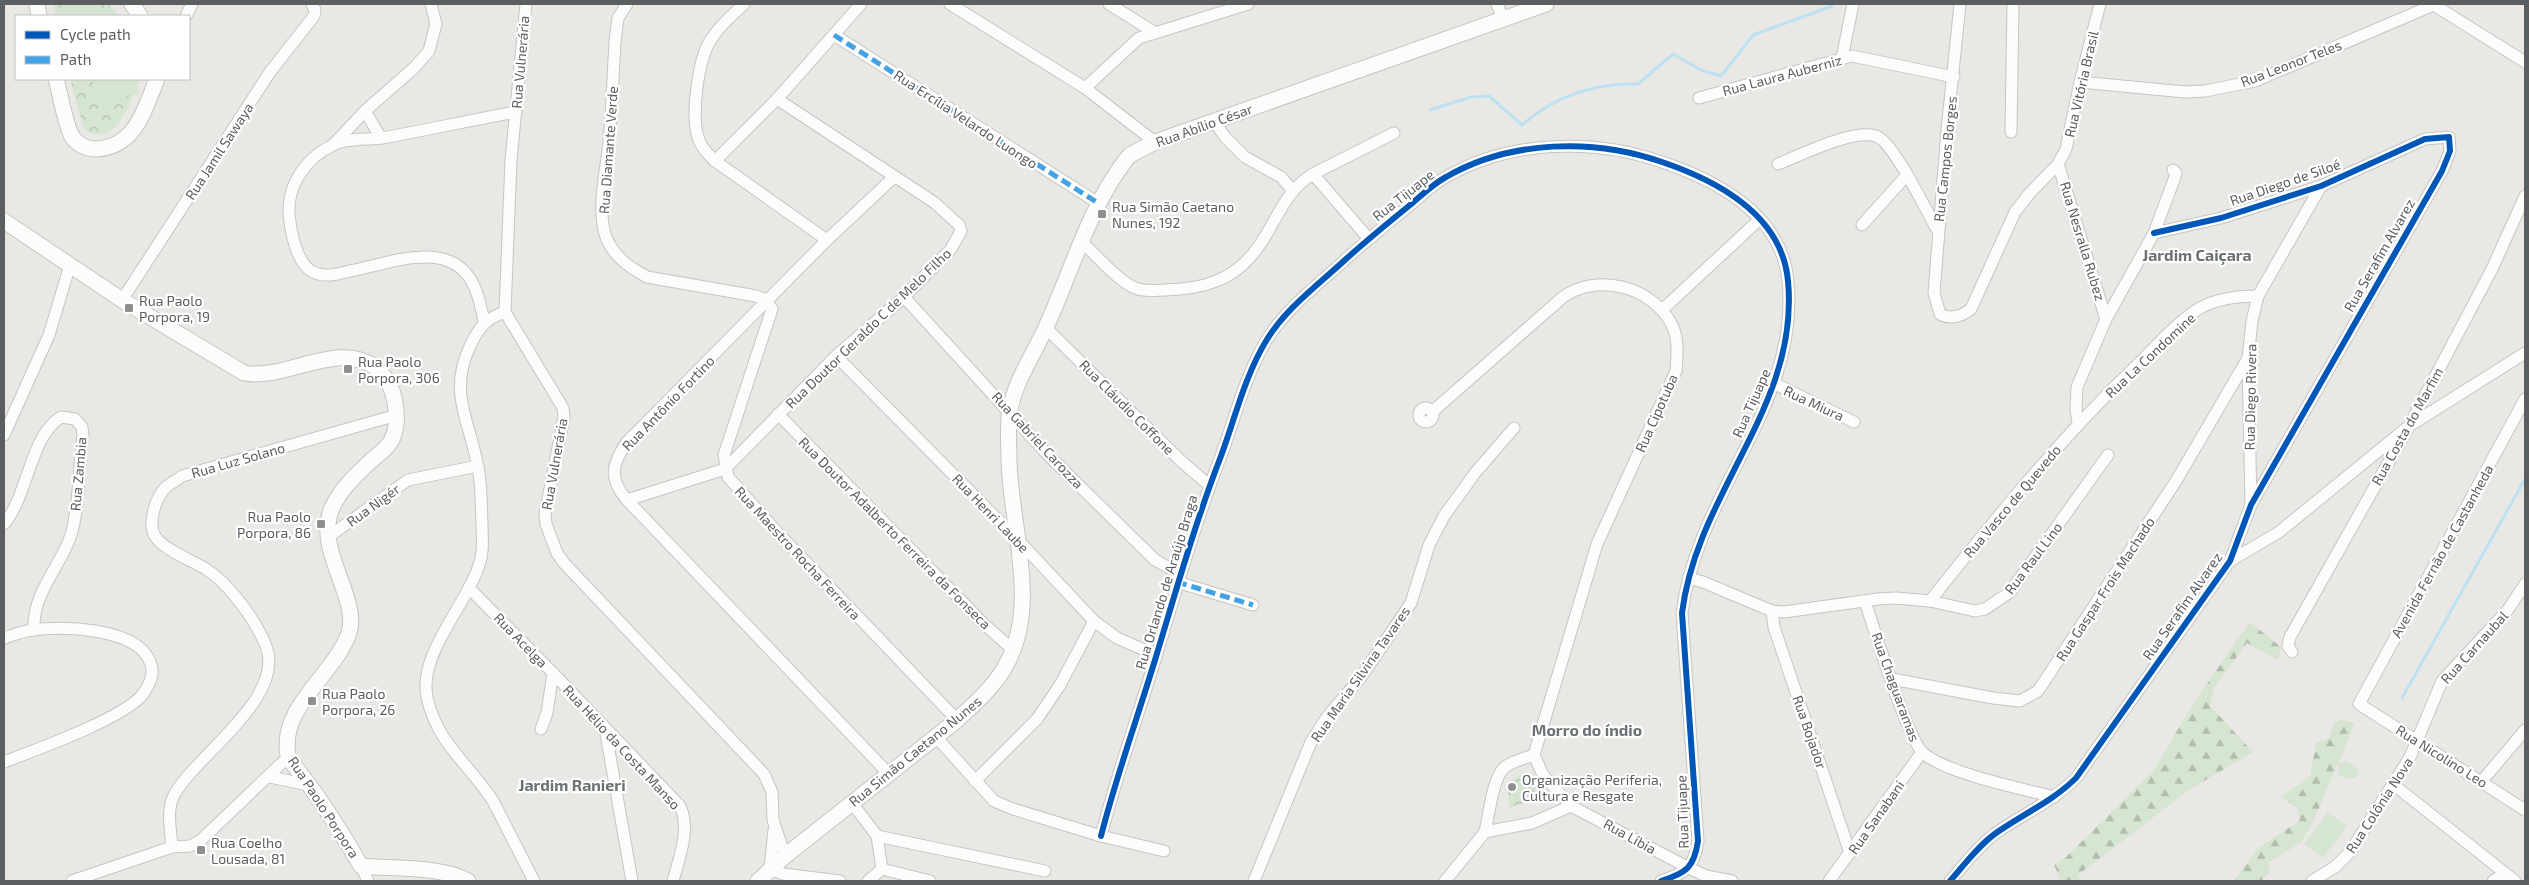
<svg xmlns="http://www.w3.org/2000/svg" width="2529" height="885" viewBox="0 0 2529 885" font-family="'Exo 2',sans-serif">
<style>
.forest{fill:url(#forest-firs)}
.park{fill:url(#park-crowns)}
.garden{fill:#d6e5d1}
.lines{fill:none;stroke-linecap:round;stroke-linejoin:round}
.stream{stroke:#bce2f2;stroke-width:3}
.street-casing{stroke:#c4c5c5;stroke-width:13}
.secondary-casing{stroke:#c4c5c4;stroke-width:17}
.street{stroke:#fcfcfb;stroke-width:11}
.secondary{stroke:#fcfcfb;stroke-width:15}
.quiet{stroke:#42a2e6;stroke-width:5;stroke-dasharray:10 5;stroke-linecap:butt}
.cycleway-casing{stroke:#fff;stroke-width:9}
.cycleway{stroke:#0057b8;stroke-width:6}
.poi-dot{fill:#8d8f90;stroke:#fff;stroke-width:2}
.labels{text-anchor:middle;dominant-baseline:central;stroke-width:4.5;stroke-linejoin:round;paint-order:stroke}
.street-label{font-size:14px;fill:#5b5f62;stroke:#fff}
.poi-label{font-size:14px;fill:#5b5f62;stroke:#fff;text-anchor:start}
.quarter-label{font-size:16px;font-weight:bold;fill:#6c7174;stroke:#fff}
</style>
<defs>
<pattern id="forest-firs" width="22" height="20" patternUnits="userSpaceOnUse" patternTransform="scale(1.25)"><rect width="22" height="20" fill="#d6e5d1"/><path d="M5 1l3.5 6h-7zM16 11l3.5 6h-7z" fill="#b1bdad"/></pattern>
<pattern id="park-crowns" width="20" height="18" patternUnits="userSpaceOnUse" patternTransform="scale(1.25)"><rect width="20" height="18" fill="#d6e5d1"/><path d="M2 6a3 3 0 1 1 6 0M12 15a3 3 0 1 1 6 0" fill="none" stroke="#b1bdad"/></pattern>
</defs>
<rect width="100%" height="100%" fill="#eae8e5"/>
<g class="forest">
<path d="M2250 622 2282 648 2277 660 2247 643 2214 688 2210 706 2253 752 2189 790 2078 875 2080 881H2061L2054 865 2066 857 2153 771 2193 704Z"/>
<path d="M2342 720 2355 723 2312 824 2300 843 2268 863 2270 872 2261 881H2234L2257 849 2300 820 2297 808 2281 797 2310 776 2316 743 2329 738 2334 722Z"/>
</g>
<g class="park">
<path d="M54 4H108L119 16H56Z"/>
<path d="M70 79H140C130 100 117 150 84 130Z"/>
<path d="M1526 772 1543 796 1509 808 1508 791 1511 780Z"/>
</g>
<g class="garden">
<path d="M68 4H86L102 16H58Z"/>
<path d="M92 79H135L139 93 98 104Z"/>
<path d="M2347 761 2359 771 2356 778 2348 779 2338 774 2339 763Z"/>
<path d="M2328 812 2347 826 2323 858 2304 844Z"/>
</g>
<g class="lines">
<g class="stream">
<path d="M1430 110 1471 97 1489 96 1522 125C1556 95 1594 83 1638 84L1673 54 1701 70 1721 76 1753 35 1832 6V4"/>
<path d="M2402 698 2525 479"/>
</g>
<defs>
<g id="street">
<path d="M526 4 511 160 505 312 563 408 564 417 545 514 546 524 557 553 564 563 764 774 772 792 773 820 785 856"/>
<path d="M627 4 618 18 615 42C613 75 612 109 609 142 606 171 597 206 605 234 612 256 629 267 647 277L756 296 764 299 772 309 724 455 728 477 779 534 957 720"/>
<path d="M744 4C733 15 720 25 712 38 698 56 690 119 699 140 702 149 709 155 715 161L827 240"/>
<path d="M950 4 1085 88 1155 142"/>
<path d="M1109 4 1154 32"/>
<path d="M1497 4 1503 19"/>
<path d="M1960 4 1947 130 1934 293 1940 314C1951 320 1962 316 1971 309L2015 212 2029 194 2058 164 2066 149 2080 82 2100 4"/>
<path d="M2434 5 2525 62"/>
<path d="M186 16 192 4"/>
<path d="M834 35 1098 203"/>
<path d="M1842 58 1853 4"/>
<path d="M2080 82 2185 92 2205 91 2255 81 2436 4"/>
<path d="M1085 88 1139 38 1248 4"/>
<path d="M1699 98 1852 56 1954 77"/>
<path d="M365 111 381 138"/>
<path d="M1214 121 1225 137 1245 157 1281 177 1293 191"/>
<path d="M2011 132 2013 4"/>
<path d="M334 144 365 111 414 68 429 51 436 24 431 4"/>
<path d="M715 161 777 99 861 4"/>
<path d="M1778 164C1801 155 1852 129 1876 136 1894 142 1927 213 1938 231"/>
<path d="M2058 164 2106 319"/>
<path d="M1313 174 1394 133"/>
<path d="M1862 225 1907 175"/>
<path d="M1083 243C1096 255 1119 282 1135 288 1144 292 1156 290 1165 290 1202 289 1233 281 1256 250 1276 224 1283 192 1313 174L1369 239"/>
<path d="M904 297 1047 454 1155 560 1180 574"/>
<path d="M122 300 270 72 314 16 315 10 312 4"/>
<path d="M1662 310 1760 219"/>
<path d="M505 312C487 318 479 327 471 344 447 393 470 420 478 468 482 487 481 506 482 524 482 537 484 550 480 562 468 604 418 653 427 697 437 744 470 765 493 801L534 881"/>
<path d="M484 321C481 308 479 294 472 282 448 238 388 264 350 271 338 274 325 278 313 272 298 265 292 237 290 222 284 189 304 159 333 145 346 138 367 140 382 138 427 130 471 120 516 112"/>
<path d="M1046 328 1182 462 1209 485"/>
<path d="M836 356 1018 540 1094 621 1117 638 1156 655"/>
<path d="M1775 384 1854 422"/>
<path d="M2525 399 2359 704 2525 810"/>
<circle cx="1426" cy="415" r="7"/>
<path d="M1432 412 1563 297C1598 272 1653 287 1672 325 1679 339 1677 356 1676 371L1597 544 1534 755 1543 775 1571 806 1689 868 1706 876 1732 881"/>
<path d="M778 414 984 624 1013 650"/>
<path d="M2078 423 2076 410 2077 387 2106 319 2154 233 2175 177 2176 173 2173 170"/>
<path d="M4 435 49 335 70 265"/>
<path d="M627 500 725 469 836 356 904 297 951 249 961 231 959 225 935 203 777 99"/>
<path d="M2251 505 2248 358 2252 321 2258 296 2321 186"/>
<path d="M4 524C28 496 30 436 61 417L75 419 82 427 83 436C78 468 80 504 71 535 60 568 32 593 34 630"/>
<path d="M328 537 408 480 478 466"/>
<path d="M2230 561 2279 532 2409 426 2525 353"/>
<path d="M1688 578 1703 582 1772 611 1784 612 1878 599 1896 598 1930 601C1994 520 2060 439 2135 367 2155 348 2175 323 2200 308 2218 298 2238 296 2258 296"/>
<path d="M1177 582 1253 605"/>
<path d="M469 588 553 673 547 713 541 729"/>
<path d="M1865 601C1873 626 1909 743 1924 754 1950 774 2019 788 2054 797"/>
<path d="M1930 601 1975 611 1985 609 2010 592 2108 455"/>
<path d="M1772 611 1774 627 1850 853"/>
<path d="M4 638C13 635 23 631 33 630 63 625 130 629 147 656 156 670 152 681 143 694 125 718 35 750 4 762"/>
<path d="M2292 652 2288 646 2290 637 2409 426 2492 269 2525 196"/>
<path d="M553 673 680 806C691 829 679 858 673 881"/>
<path d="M1892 679 1993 698 2020 701 2038 691 2176 481 2248 358"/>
<path d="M605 728 632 881"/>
<path d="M936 737 994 801 1013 809 1101 836 1164 851"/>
<path d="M888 773 627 500C608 478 612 464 627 442L827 240 894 177"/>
<path d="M270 777 309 785"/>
<path d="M975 781 1037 719 1060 685 1094 621"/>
<path d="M2482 781 2525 730"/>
<path d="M2394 785 2505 873 2493 881"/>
<path d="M852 803 877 836 1045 871"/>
<path d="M774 830 770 869 783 874 840 881"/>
<path d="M1485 832C1489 816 1492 778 1505 767 1513 761 1525 758 1534 755"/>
<path d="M877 836 882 869 930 881"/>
<path d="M1101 836C1116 777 1137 719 1155 660 1176 591 1195 523 1221 456 1235 418 1245 376 1266 341 1285 309 1318 285 1346 259 1367 240 1388 223 1410 205 1422 195 1433 184 1446 177 1510 140 1594 138 1662 162 1718 181 1782 215 1788 281 1800 406 1697 491 1682 613L1698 841C1694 868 1686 873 1661 881"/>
<path d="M172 847C171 831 166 810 174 795 196 755 286 698 266 646 256 621 229 583 206 569 193 561 162 549 155 536 147 523 156 497 166 487 171 483 177 480 182 476L397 415"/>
<path d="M361 866 368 881"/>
<path d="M2505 873 2515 881"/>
<path d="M72 881 172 847 190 846 200 841 288 757"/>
<path d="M868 881 882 869"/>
<path d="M1254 881 1311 742 1327 717 1361 677 1411 603 1429 545 1444 516 1475 473 1514 428"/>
<path d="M1445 881 1485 832 1532 823 1571 806"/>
<path d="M1829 881 1922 752"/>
<path d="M1950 881C1964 865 1978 846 1996 833 2023 814 2053 801 2076 778L2230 561 2251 505 2442 171 2450 151 2449 137 2425 139 2321 186 2221 218 2154 233"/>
<path d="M2312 881 2335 867 2350 852 2410 757 2442 681 2507 611 2525 584"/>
</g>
<g id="secondary">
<path d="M37 4 39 16"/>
<path d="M132 4 140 16"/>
<path d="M56 79C61 97 64 118 71 135 76 144 86 149 96 149 136 147 144 110 157 79"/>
<path d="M4 221 122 300 244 373C285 381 340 339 376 368 387 377 393 389 395 403 397 414 397 427 393 437 390 446 380 453 373 459 357 474 341 488 332 508 314 549 360 598 349 633 335 674 279 707 288 755 290 762 299 771 303 777 325 805 343 835 361 866 391 869 443 866 468 881"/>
<path d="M758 881 785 856 957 720C974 704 993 688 1005 667 1041 605 1010 526 1009 459 1009 444 1007 426 1010 410 1015 381 1034 354 1046 327 1071 273 1089 208 1125 161L1130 155 1155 142 1546 4"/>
</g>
</defs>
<use href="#street" class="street-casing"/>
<use href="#secondary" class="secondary-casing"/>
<use href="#street" class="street"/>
<use href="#secondary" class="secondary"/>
<g class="quiet">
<path d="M834 35 1098 203"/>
<path d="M1177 582 1253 605"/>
</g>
<defs>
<g id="cycleway">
<path d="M1101 836C1116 777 1137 719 1155 660 1176 591 1195 523 1221 456 1235 418 1245 376 1266 341 1285 309 1318 285 1346 259 1367 240 1388 223 1410 205 1422 195 1433 184 1446 177 1510 140 1594 138 1662 162 1718 181 1782 215 1788 281 1800 406 1697 491 1682 613L1698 841C1694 868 1686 873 1661 881"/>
<path d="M1950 881C1964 865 1978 846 1996 833 2023 814 2053 801 2076 778L2230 561 2251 505 2442 171 2450 151 2449 137 2425 139 2321 186 2221 218 2154 233"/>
</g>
</defs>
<use href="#cycleway" class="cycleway-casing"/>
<use href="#cycleway" class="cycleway"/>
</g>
<g class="poi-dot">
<rect x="1097" y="209" width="10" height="10" rx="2.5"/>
<rect x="124" y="303" width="10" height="10" rx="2.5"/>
<rect x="343" y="364" width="10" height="10" rx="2.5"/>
<rect x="316" y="519" width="10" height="10" rx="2.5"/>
<rect x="307" y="696" width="10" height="10" rx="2.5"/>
<circle cx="1512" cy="787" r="5"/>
<rect x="196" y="845" width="10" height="10" rx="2.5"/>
</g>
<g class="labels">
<g class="street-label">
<text transform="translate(520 62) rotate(-85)">Rua Vulnerária</text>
<text transform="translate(2291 63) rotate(-21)">Rua Leonor Teles</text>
<text transform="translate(1782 75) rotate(-15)">Rua Laura Auberniz</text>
<text transform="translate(2081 84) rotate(-77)">Rua Vitória Brasil</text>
<text transform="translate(966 119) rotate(33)">Rua Ercília Velardo Luongo</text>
<text transform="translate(1204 125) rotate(-20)">Rua Abílio César</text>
<text transform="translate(608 150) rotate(-86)">Rua Diamante Verde</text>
<text transform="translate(219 151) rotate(-57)">Rua Jamil Sawaya</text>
<text transform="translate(1945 159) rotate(-84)">Rua Campos Borges</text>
<text transform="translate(2285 182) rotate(-19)">Rua Diego de Siloé</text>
<text transform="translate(1403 195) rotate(-38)">Rua Tijuape</text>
<text transform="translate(2083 241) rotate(73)">Rua Nesralla Rubez</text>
<text transform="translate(2379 255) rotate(-60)">Rua Serafim Alvarez</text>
<text transform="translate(868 328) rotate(-44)">Rua Doutor Geraldo C de Melo Filho</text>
<text transform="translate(2150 355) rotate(-43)">Rua La Condomine</text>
<text transform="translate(2250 397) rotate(-89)">Rua Diego Rivera</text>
<text transform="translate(668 403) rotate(-46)">Rua Antônio Fortino</text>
<text transform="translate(1751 403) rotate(-66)">Rua Tijuape</text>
<text transform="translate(1814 403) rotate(25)">Rua Miura</text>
<text transform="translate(1127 407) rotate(45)">Rua Cláudio Coffone</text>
<text transform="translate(1656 413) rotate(-66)">Rua Cipotuba</text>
<text transform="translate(2407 426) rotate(-61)">Rua Costa do Marfim</text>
<text transform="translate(1038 440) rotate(47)">Rua Gabriel Carozza</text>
<text transform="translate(238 460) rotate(-16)">Rua Luz Solano</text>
<text transform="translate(554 464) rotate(-80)">Rua Vulnerária</text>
<text transform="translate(78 474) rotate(-85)">Rua Zambia</text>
<text transform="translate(2012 501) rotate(-50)">Rua Vasco de Quevedo</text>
<text transform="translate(373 505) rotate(-36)">Rua Nigér</text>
<text transform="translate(991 513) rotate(46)">Rua Henri Laube</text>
<text transform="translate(895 533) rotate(45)">Rua Doutor Adalberto Ferreira da Fonseca</text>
<text transform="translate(2442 551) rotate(-61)">Avenida Fernão de Castanheda</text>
<text transform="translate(798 553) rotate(47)">Rua Maestro Rocha Ferreira</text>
<text transform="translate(2033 558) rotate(-53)">Rua Raul Lino</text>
<text transform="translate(1166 582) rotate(-73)">Rua Orlando de Araújo Braga</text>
<text transform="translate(2105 589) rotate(-57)">Rua Gaspar Frois Machado</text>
<text transform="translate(2182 606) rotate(-55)">Rua Serafim Alvarez</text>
<text transform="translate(521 640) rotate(46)">Rua Acelga</text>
<text transform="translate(2474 647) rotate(-48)">Rua Carnaubal</text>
<text transform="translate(1360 674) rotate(-55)">Rua Maria Silvina Tavares</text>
<text transform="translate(1896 687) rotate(70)">Rua Chaguaramas</text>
<text transform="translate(1810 732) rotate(71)">Rua Bojador</text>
<text transform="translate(622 747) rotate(47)">Rua Hélio da Costa Manso</text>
<text transform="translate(915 751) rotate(-39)">Rua Simão Caetano Nunes</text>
<text transform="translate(2442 756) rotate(32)">Rua Nicolino Leo</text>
<text transform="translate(2379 805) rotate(-57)">Rua Colônia Nova</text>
<text transform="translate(324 807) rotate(57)">Rua Paolo Porpora</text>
<text transform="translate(1682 812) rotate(-92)">Rua Tijuape</text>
<text transform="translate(1876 817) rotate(-55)">Rua Sanabani</text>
<text transform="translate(1630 836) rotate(29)">Rua Líbia</text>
</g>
<g class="poi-label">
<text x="1112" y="206">Rua Simão Caetano<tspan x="1112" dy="16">Nunes, 192</tspan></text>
<text x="139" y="300">Rua Paolo<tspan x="139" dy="16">Porpora, 19</tspan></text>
<text x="358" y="361">Rua Paolo<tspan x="358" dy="16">Porpora, 306</tspan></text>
<text x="311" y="516" text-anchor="end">Rua Paolo<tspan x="311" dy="16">Porpora, 86</tspan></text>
<text x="322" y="693">Rua Paolo<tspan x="322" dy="16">Porpora, 26</tspan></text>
<text x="1522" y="779">Organização Periferia,<tspan x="1522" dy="16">Cultura e Resgate</tspan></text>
<text x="211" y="842">Rua Coelho<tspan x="211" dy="16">Lousada, 81</tspan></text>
</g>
<g class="quarter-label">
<text x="2197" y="254">Jardim Caiçara</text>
<text x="1587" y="729">Morro do índio</text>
<text x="572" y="784">Jardim Ranieri</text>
</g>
</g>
<rect width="2529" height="885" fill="none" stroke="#5b5f62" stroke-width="10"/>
<rect x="15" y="15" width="175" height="65" fill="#ffffff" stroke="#bdbfc0"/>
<rect x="25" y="31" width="25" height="8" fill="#0057b8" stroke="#bdbfc0"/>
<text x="60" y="40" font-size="15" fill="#5b5f62">Cycle path</text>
<rect x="25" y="56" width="25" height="8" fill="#42a2e6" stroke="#bdbfc0"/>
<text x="60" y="65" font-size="15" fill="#5b5f62">Path</text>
</svg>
